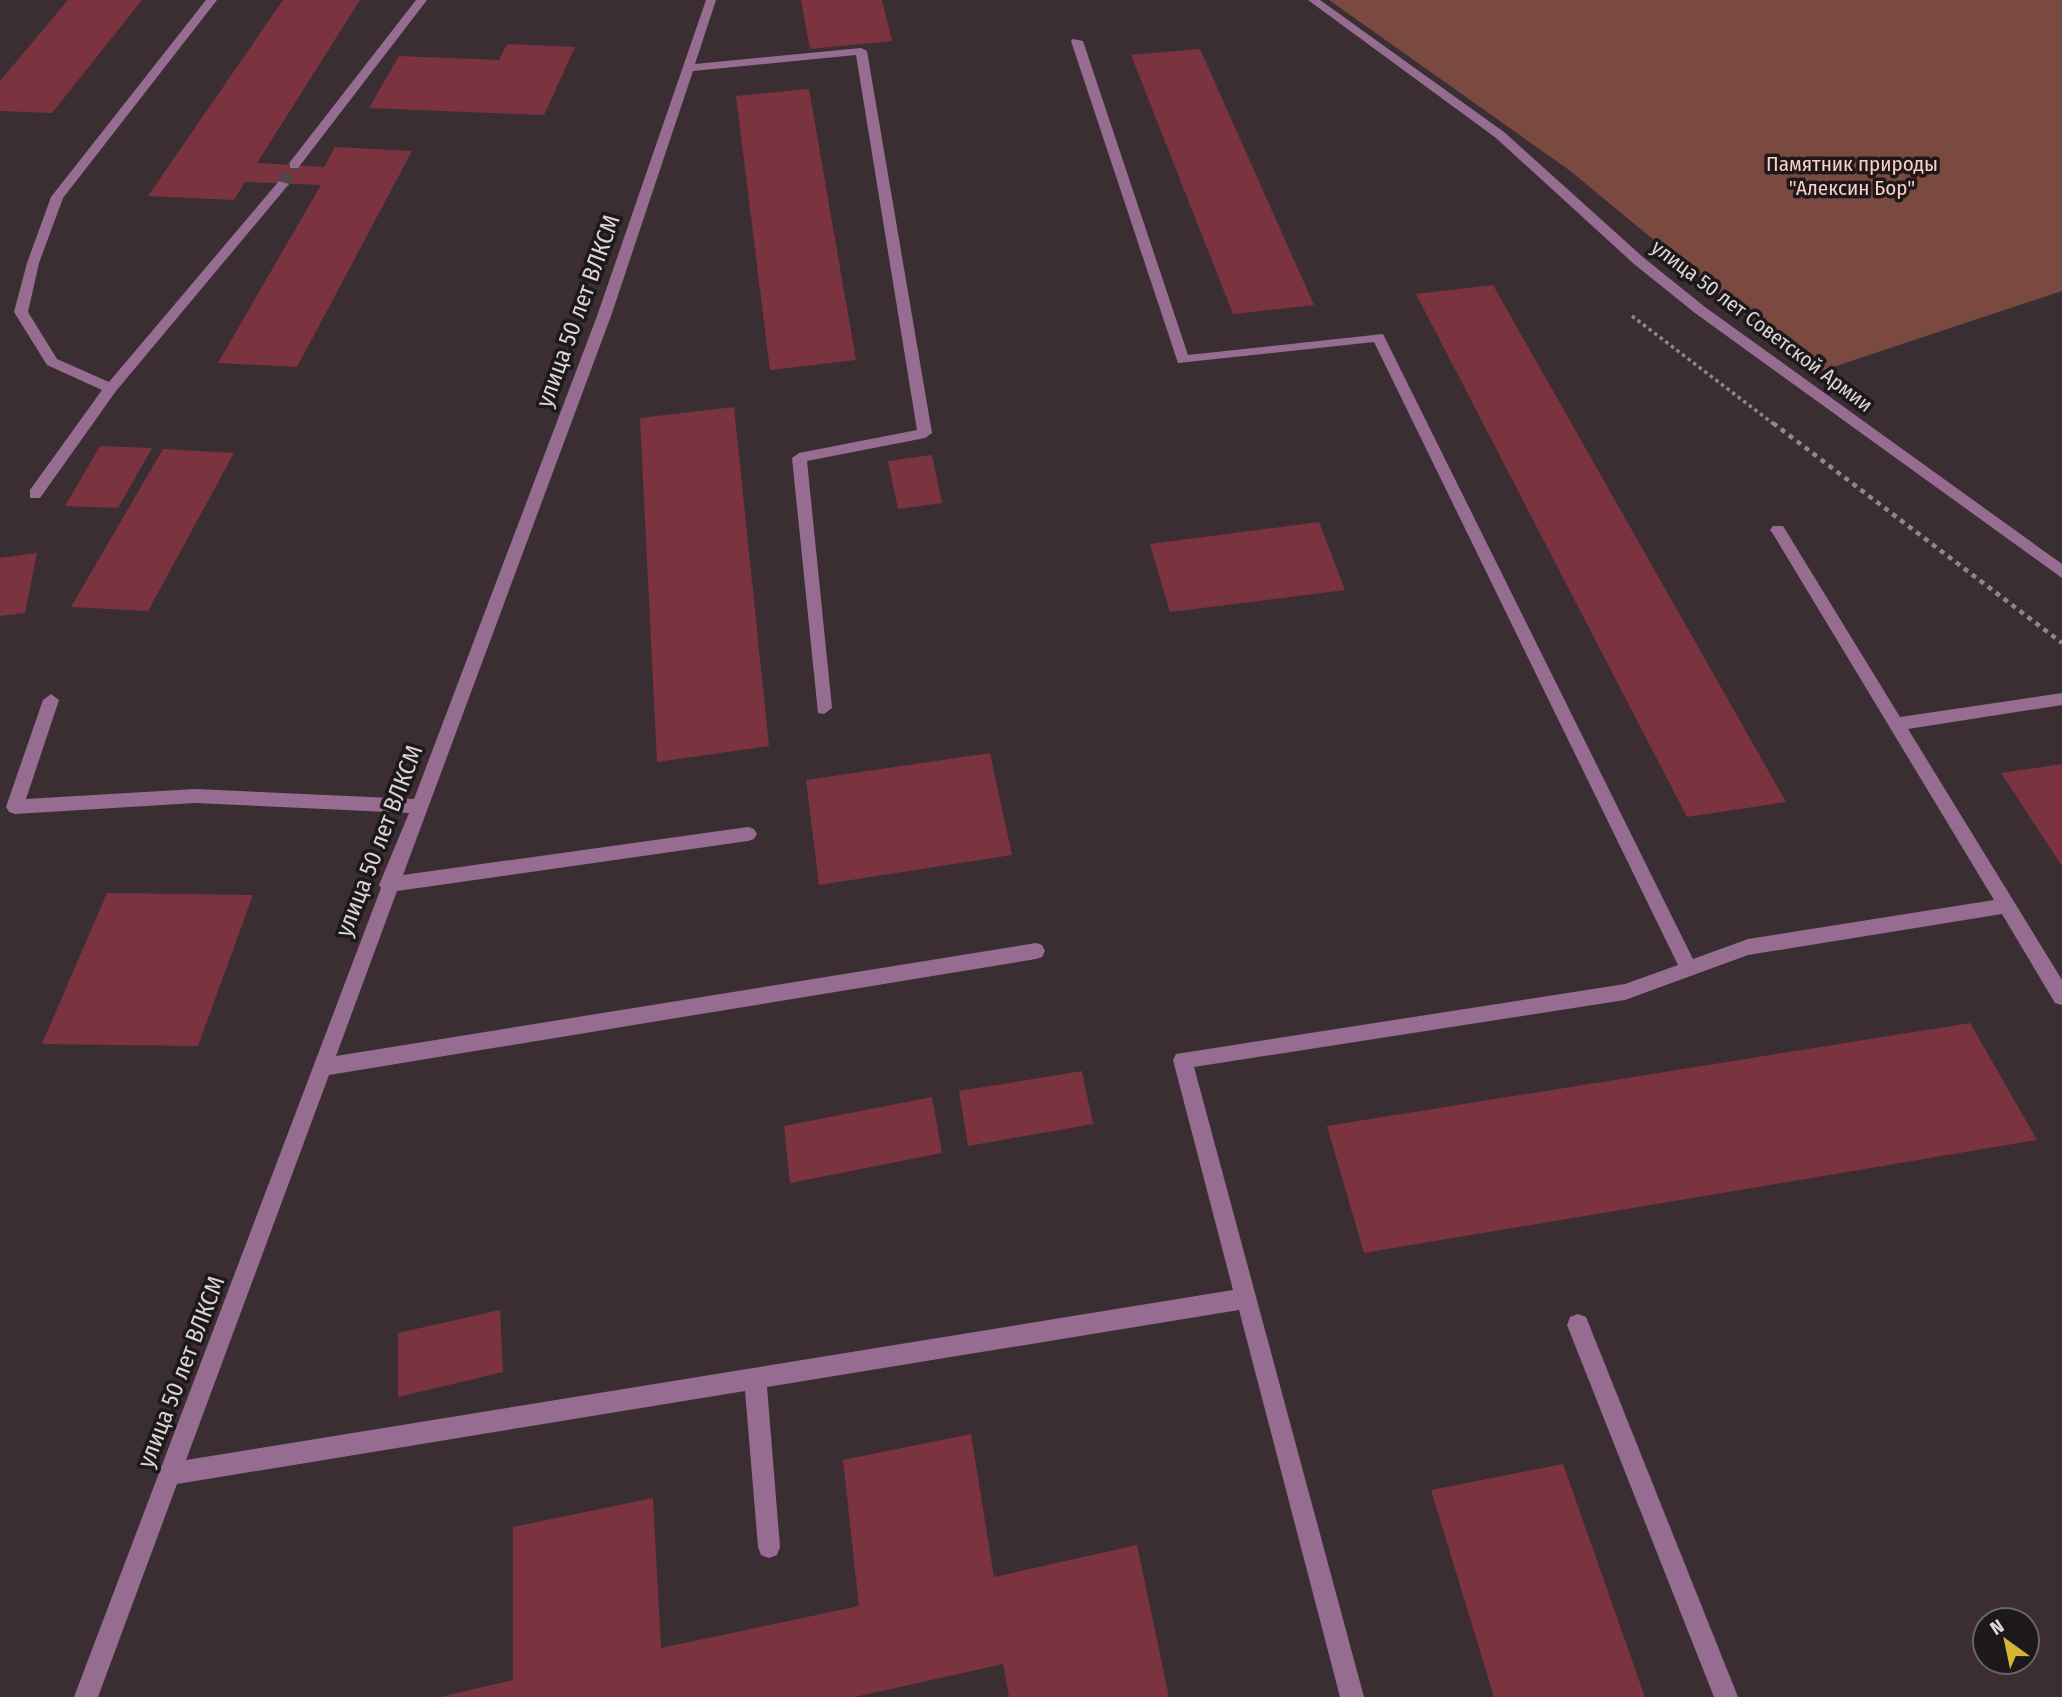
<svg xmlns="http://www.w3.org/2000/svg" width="2062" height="1697" viewBox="0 0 2062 1697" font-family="'Fira Sans Condensed',sans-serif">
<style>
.green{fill:#7a4a40}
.building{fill:#7b3340}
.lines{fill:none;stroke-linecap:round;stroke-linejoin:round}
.minor-tunnel{stroke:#52474c;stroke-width:12;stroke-dasharray:12 6;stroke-linecap:butt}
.path-far1{stroke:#90878a;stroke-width:3.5;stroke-dasharray:3.5 3.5;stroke-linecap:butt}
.path{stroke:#90878a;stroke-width:4.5;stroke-dasharray:5 5;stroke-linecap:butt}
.minor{fill:#966d91;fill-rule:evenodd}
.labels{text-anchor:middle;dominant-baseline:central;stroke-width:7;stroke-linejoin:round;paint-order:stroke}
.far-park-label{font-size:21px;fill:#fbcfc6;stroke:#1d181a}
.far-street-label{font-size:21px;fill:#dcd5d8;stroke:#1d181a}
.street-label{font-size:24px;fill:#dcd5d8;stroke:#1d181a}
</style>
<rect width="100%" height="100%" fill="#3a2e33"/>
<path class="green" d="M1329 0H2062V291L1815 373 1569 170Z"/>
<g class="building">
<path d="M68 0H142L52 113 0 111V81Z"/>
<path d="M283 0H360L257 163 324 167 335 147 412 151 297 367 218 363 321 185 245 182 234 200 148 196Z"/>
<path d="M801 0H882L892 41 810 49Z"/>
<path d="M507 44 575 47 544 115 369 108 399 56 499 60Z"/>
<path d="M1200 49 1314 305 1233 314 1131 55Z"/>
<path d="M809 89 856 360 770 370 736 96Z"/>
<path d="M1493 285 1786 802 1687 817 1416 294Z"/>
<path d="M734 407 769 746 657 762 640 418Z"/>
<path d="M100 446 152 448 118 508 65 506Z"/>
<path d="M163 449 234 453 148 611 71 607Z"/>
<path d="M932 455 942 503 898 509 888 461Z"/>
<path d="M1319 522 1345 590 1170 612 1150 544Z"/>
<path d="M37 553 25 613 0 616V558Z"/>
<path d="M990 753 1012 855 819 885 806 780Z"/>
<path d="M2062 764V866L2001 773Z"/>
<path d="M107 893 253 895 198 1046 42 1044Z"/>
<path d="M1970 1023 2037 1140 1364 1253 1327 1126Z"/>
<path d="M1082 1071 1093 1124 968 1146 959 1091Z"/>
<path d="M932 1097 942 1153 790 1183 784 1126Z"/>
<path d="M500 1310 503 1372 398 1397V1333Z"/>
<path d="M971 1434 994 1577 1137 1545 1169 1697H1009L1003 1664 855 1697H440L513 1680V1527L653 1498 661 1648 859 1606 843 1460Z"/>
<path d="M1563 1464 1645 1697H1494L1431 1490Z"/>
</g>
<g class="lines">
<path class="minor-tunnel" d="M283 184 294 165"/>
<path class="path-far1" d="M1632 316 1775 425"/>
<path class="path" d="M1773 423 2062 643"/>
<g class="minor">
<path d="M206 0H217L63 198 39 263 28 312 57 359 109 382 279 181 289 184 116 391 40 498H30V490L102 390 47 365 14 312 27 263 51 197Z"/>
<path d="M416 0H427L298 168H290V162Z"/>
<path d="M706 0H716L695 64 861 48 867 51 932 433 925 438 807 461 832 708 824 714 818 713 792 458 799 453 917 430 856 55 693 71 611 316 403 875 748 827 754 829 757 834 754 839 748 841 397 891 336 1056 1036 943 1042 945 1045 951 1042 957 1036 959 329 1075 186 1460 1233 1290 1173 1060 1176 1054 1625 984 1678 965 1374 342 1178 363 1071 41 1073 39 1083 41 1188 355 1383 334 1693 959 1748 939 1994 900 1773 534 1770 530 1773 526H1783L1900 717 2062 693V705L1908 729 2062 980V1005L2055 1003 2002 914 1748 955 1625 1000 1194 1067 1364 1697H1340L1239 1310 767 1387 780 1547 777 1555 769 1558 761 1555 758 1547 745 1391 177 1484 98 1697H74L381 888 379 885 409 813 195 803 15 814 9 812 6 807 43 700 51 694 59 700 26 799 195 789 414 799 597 316Z"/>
<path d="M1308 0H1320L1504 132 1644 258 1705 307 2062 564V578L1695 313 1634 264 1496 138Z"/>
<path d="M1578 1314 1586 1317 1738 1697H1714L1567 1325 1570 1317Z"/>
</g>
</g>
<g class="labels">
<g class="far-park-label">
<text x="1852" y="164">Памятник природы<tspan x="1852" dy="24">"Алексин Бор"</tspan></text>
</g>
<g class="far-street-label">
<text transform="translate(1762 326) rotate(37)">улица 50 лет Советской Армии</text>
</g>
<g class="street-label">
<text transform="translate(578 311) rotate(-70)">улица 50 лет ВЛКСМ</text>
<text transform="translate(379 841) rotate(-69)">улица 50 лет ВЛКСМ</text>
<text transform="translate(181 1372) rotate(-69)">улица 50 лет ВЛКСМ</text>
</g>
</g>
<g transform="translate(2006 1641) rotate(327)"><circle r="33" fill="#1d181a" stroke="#696466" stroke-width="2"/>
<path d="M0-5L12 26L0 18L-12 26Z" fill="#d6b534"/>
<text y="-10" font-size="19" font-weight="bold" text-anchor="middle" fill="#dcd5d8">N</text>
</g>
</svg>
